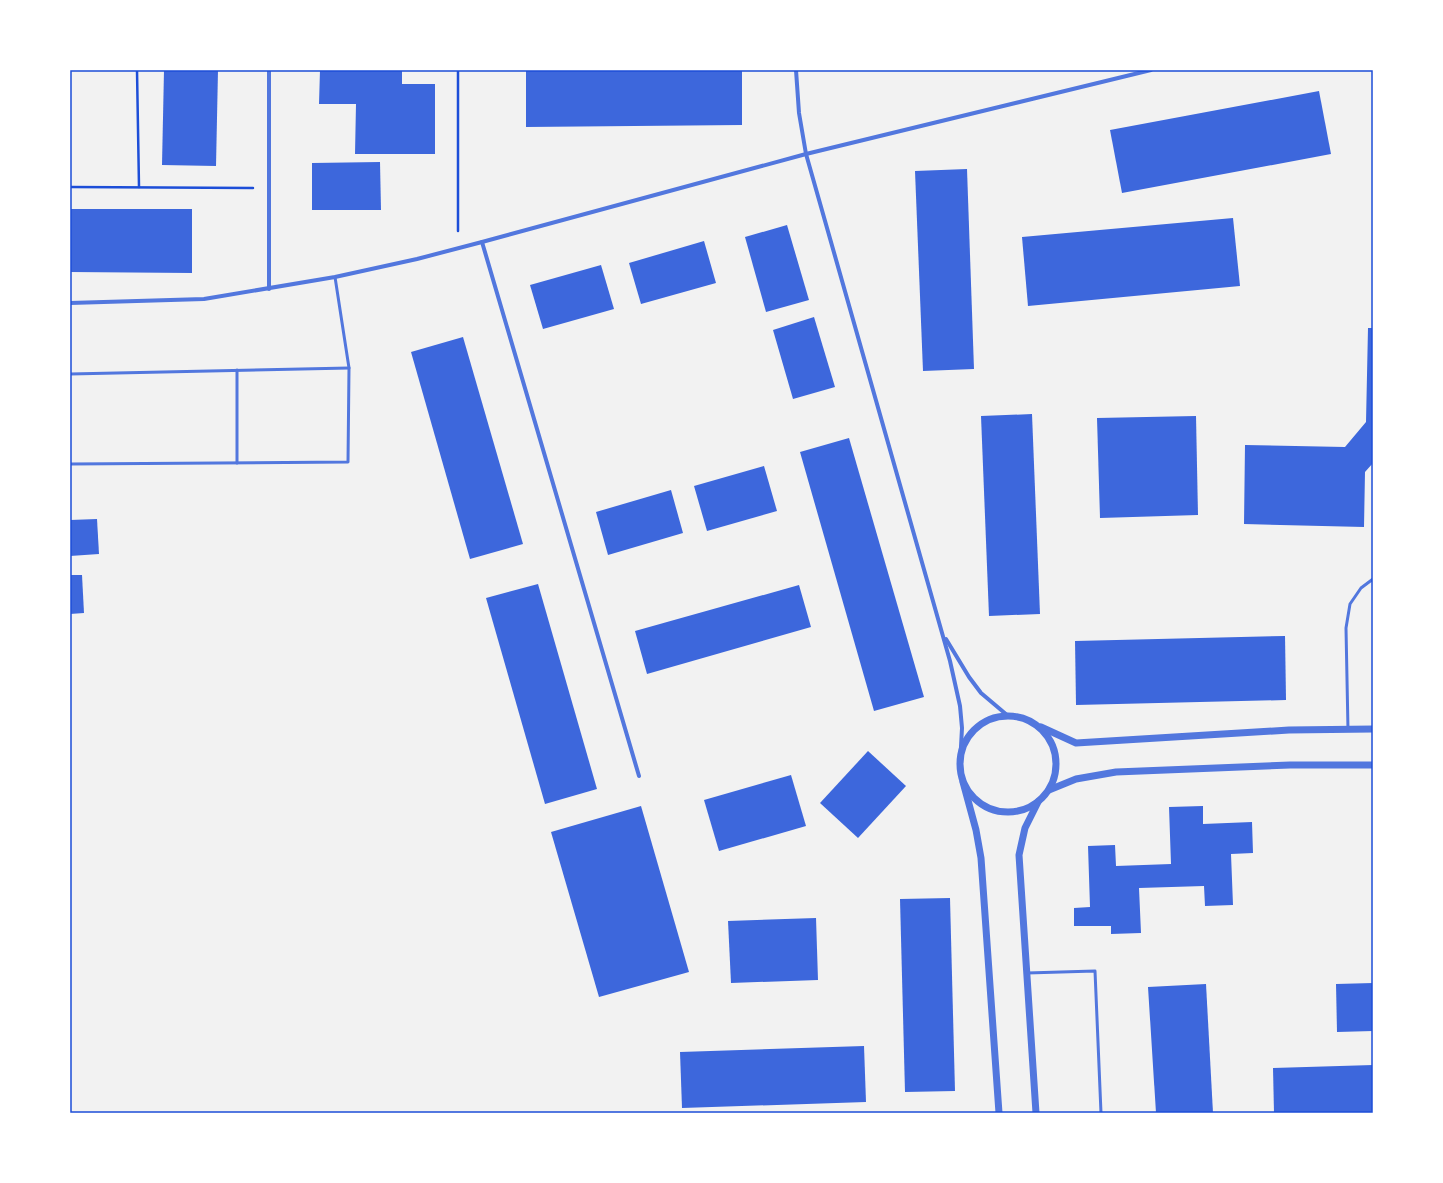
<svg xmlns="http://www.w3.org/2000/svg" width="1443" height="1183" viewBox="0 0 1443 1183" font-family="Roboto,sans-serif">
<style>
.building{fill:#3d67dc}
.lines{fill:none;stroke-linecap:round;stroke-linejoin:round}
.path{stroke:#1d4ed8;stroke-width:2.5}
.service{stroke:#5277de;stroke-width:3}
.minor{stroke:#5277de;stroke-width:4}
.tertiary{stroke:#5277de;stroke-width:7}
.neatline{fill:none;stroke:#1d4ed8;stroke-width:1.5}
</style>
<rect width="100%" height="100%" fill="#f2f2f2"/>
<g class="building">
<path d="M164 70H218L216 166 162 165Z"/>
<path d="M320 70H402V84H435V154H355L356 104H319Z"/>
<path d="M526 70H742V125L526 127Z"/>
<path d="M1319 91 1331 154 1122 193 1110 130Z"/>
<path d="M380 162 381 210H312V163Z"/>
<path d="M967 169 974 369 923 371 915 171Z"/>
<path d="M70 209H192V273L70 272Z"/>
<path d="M1233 218 1240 286 1028 306 1022 237Z"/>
<path d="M787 225 809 300 766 312 745 237Z"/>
<path d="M704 241 716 283 641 304 629 263Z"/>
<path d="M601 265 614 309 543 329 530 285Z"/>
<path d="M814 317 835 387 793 399 773 330Z"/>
<path d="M1368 328H1373V463L1365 472 1364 527 1244 524 1245 445 1345 447 1366 422Z"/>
<path d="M463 337 523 544 470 559 411 352Z"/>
<path d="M1032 414 1040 614 989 616 981 416Z"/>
<path d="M1196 416 1198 515 1100 518 1097 418Z"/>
<path d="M849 438 924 697 874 711 800 452Z"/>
<path d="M764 466 777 511 707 531 694 486Z"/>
<path d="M671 490 683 533 608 555 596 512Z"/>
<path d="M97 519 99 554 70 556V520Z"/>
<path d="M70 575H82L84 613 70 614Z"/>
<path d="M538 584 597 789 545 804 486 598Z"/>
<path d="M799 585 811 627 647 674 635 631Z"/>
<path d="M1285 636 1286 700 1076 705 1075 641Z"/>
<path d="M868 751 906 786 858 838 820 803Z"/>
<path d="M791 775 806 826 719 851 704 800Z"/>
<path d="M641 806 689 972 599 997 551 832Z"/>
<path d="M1203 806V824L1252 822 1253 853 1231 854 1233 905 1205 906 1204 886 1139 888 1141 933 1111 934V926H1074V908L1090 907 1088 846 1115 845 1116 866 1171 864 1169 807Z"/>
<path d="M950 898 955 1091 905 1092 900 899Z"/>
<path d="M816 918 818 980 731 983 728 921Z"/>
<path d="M1373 983V1031L1337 1032 1336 984Z"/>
<path d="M1206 984 1213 1113H1156L1148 987Z"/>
<path d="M864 1046 866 1102 682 1108 680 1052Z"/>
<path d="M1373 1065V1113H1274L1273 1068Z"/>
</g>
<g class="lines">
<g class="path">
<path d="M137 70 139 187"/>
<path d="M70 187 253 188"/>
<path d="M458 231V70"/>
</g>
<g class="service">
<path d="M237 370V463"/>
<path d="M70 374 349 368"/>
<path d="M70 464 348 462 349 368 335 277"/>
<path d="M1348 730 1346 628 1350 604 1361 588 1373 579"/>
<path d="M1027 973 1095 971 1101 1113"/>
</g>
<g class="minor">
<path d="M269 70V289"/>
<path d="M796 70 799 113 806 154 950 661 960 706 962 728 960 765"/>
<path d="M482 242 639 776"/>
<path d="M70 303 204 299 335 277 417 259 482 242 806 154 1151 70"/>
<path d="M946 639 969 677 981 693 1007 715"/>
</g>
<g class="tertiary">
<circle cx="1008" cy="764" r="48"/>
<path d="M1041 727 1076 743 1289 730 1373 729"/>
<path d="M963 782 976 830 981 858 999 1113"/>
<path d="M1049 790 1076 779 1116 772 1290 765H1373"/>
<path d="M1036 1113 1019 855 1025 828 1038 802"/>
</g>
</g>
<rect width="1443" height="1183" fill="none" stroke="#ffffff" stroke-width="142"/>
<rect x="71" y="71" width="1301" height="1041" class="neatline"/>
</svg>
